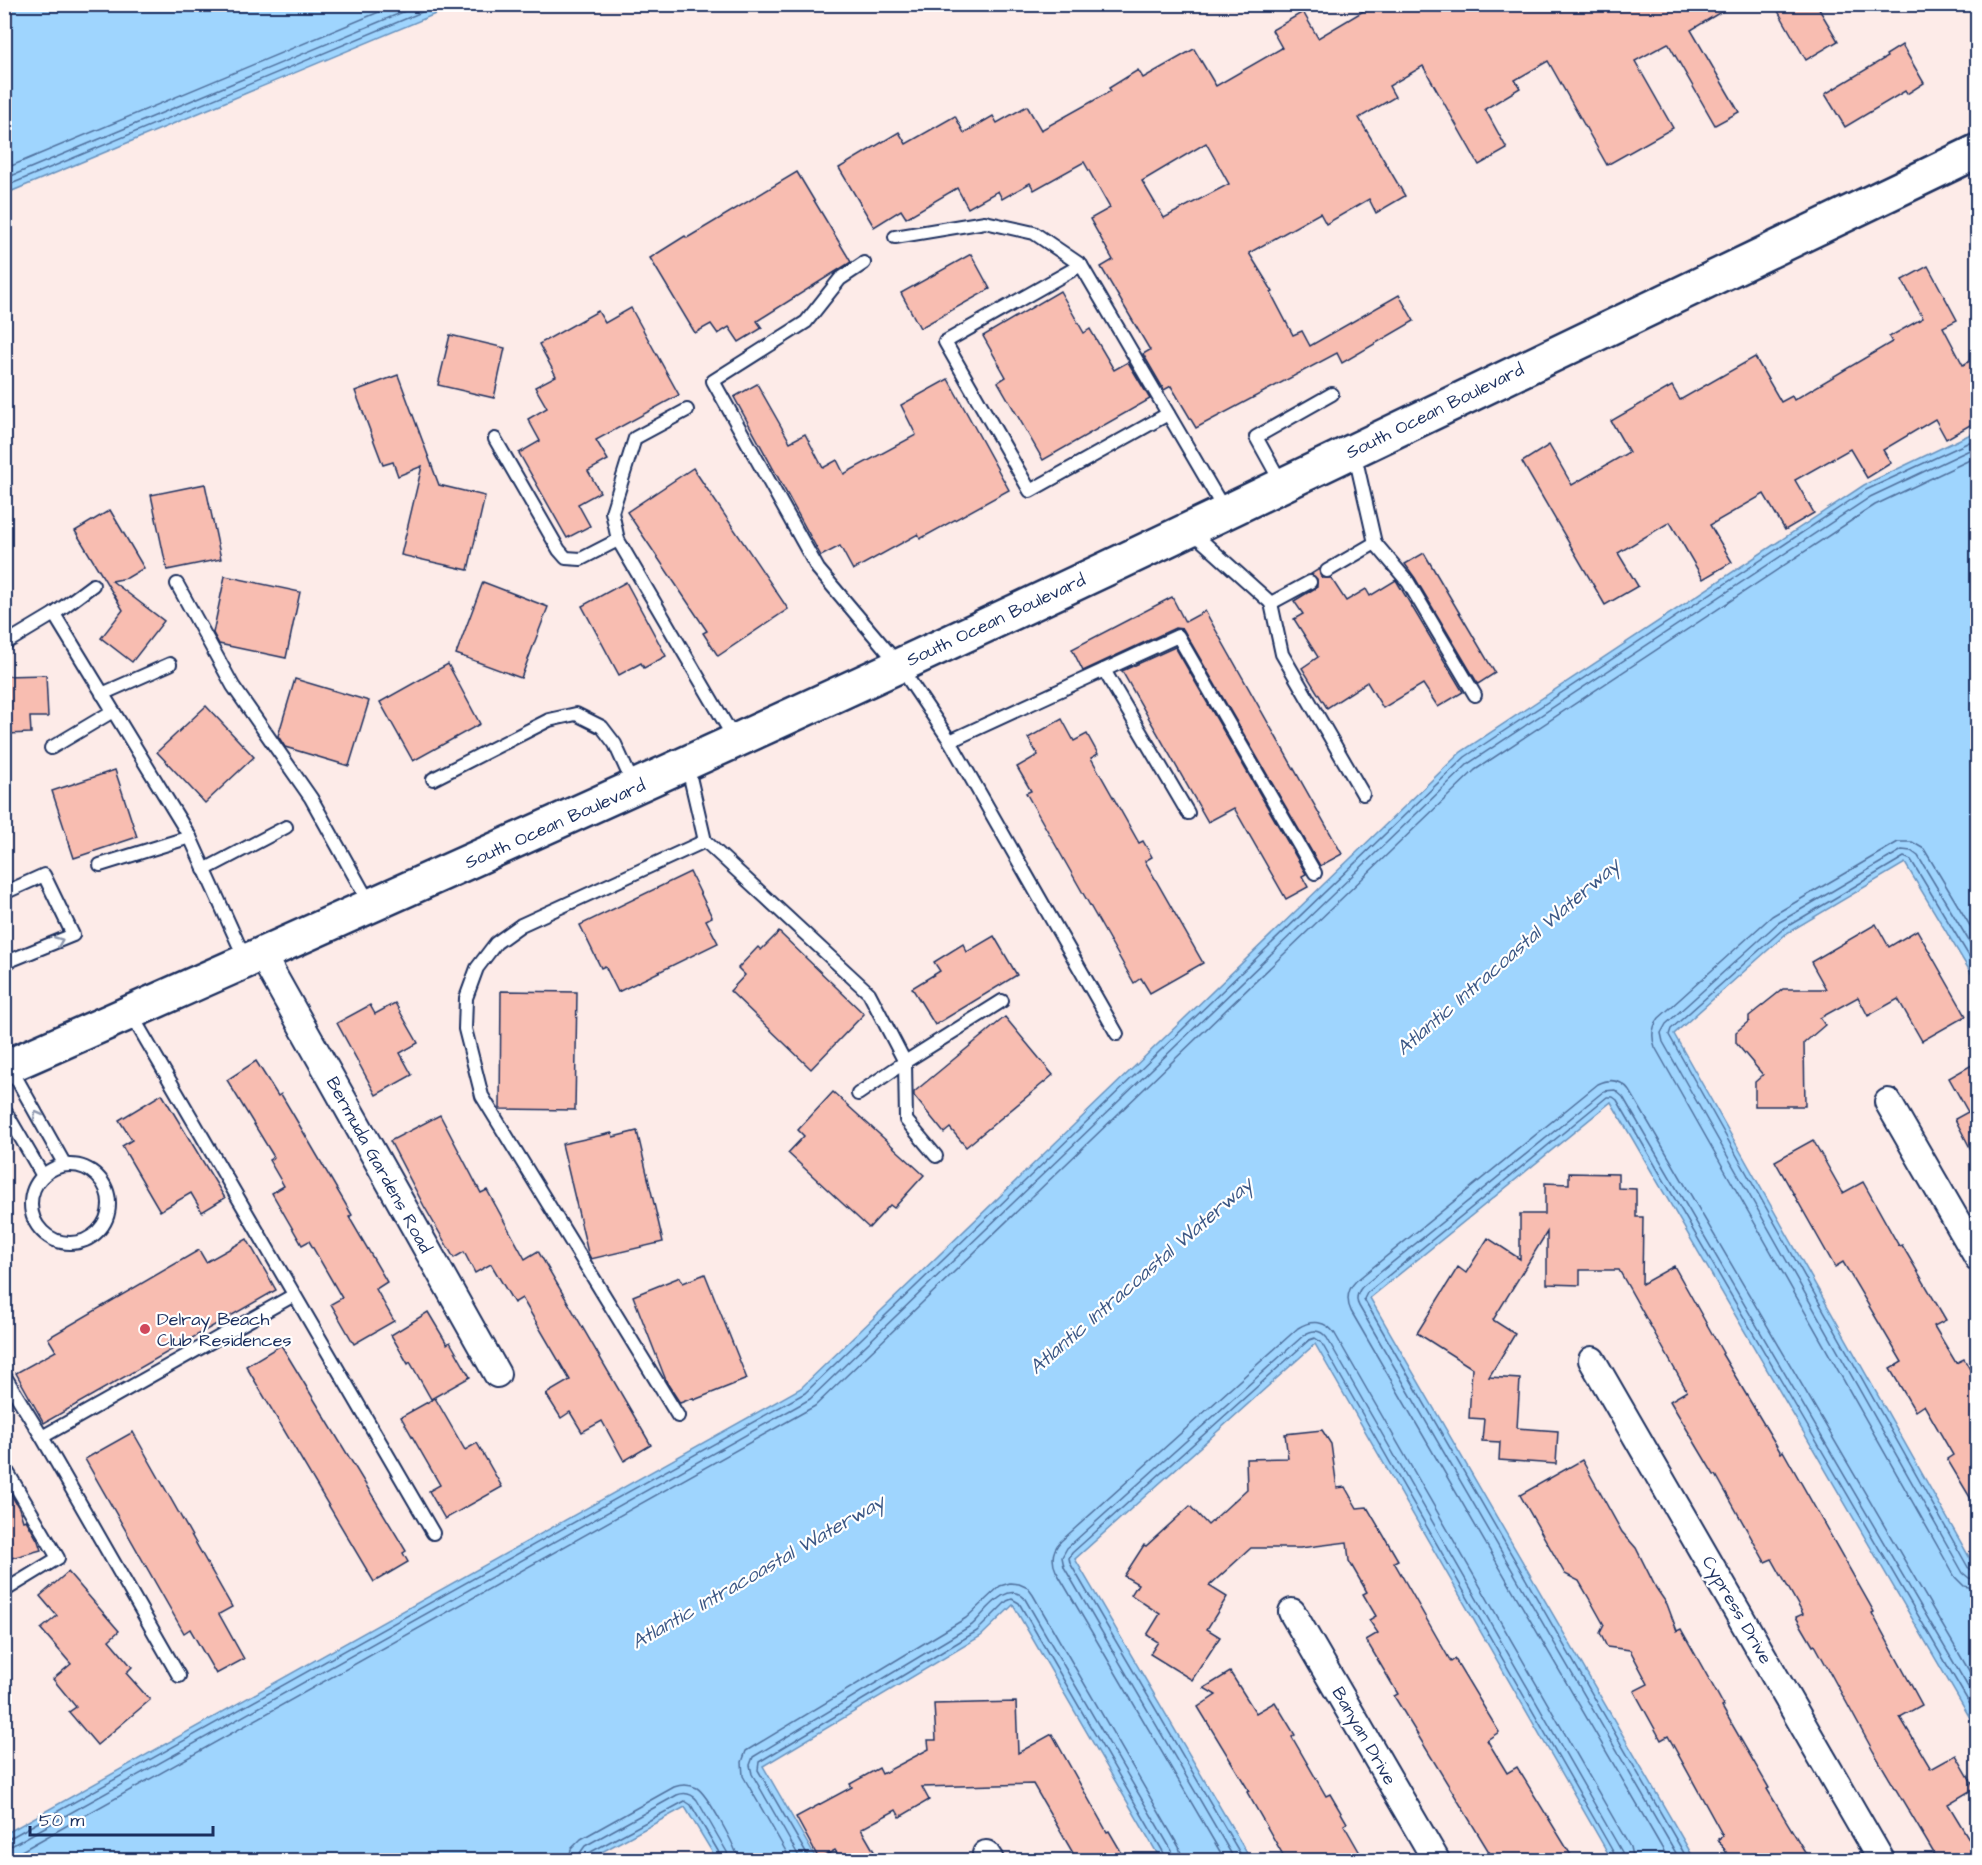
<svg xmlns="http://www.w3.org/2000/svg" width="1982" height="1865" viewBox="0 0 1982 1865" font-family="'Architects Daughter',sans-serif">
<style>
.water{fill:#9fd5fe;stroke:#6a93be;stroke-width:1.5}
.lines{fill:none;stroke-linecap:round;stroke-linejoin:round}
.shore{stroke:#50719e;stroke-width:1.5}
.building{fill:#f8bdb1;stroke:#1b2f5e;stroke-width:1.5;fill-rule:evenodd}
.lane-casing{stroke:#1b2f5e;stroke-width:16}
.street-casing{stroke:#1b2f5e;stroke-width:30}
.secondary-casing{stroke:#1b2f5e;stroke-width:38}
.lane{stroke:#fff;stroke-width:12}
.street{stroke:#fff;stroke-width:26}
.secondary{stroke:#fff;stroke-width:33}
.oneway{stroke:#8d97ae}
.poi-dot{fill:#d1495b;stroke:#fff;stroke-width:2}
.labels{text-anchor:middle;dominant-baseline:central;stroke-width:4.5;stroke-linejoin:round;paint-order:stroke}
.street-label{font-size:18px;fill:#1b2f5e;stroke:#fff}
.poi-label{font-size:18px;fill:#1b2f5e;stroke:#fff;text-anchor:start}
.water-label{font-size:20px;font-style:italic;fill:#3c5886;stroke:#fff}
</style>
<rect width="100%" height="100%" fill="#fdebe8"/>
<filter id="ink" filterUnits="userSpaceOnUse"><feTurbulence type="fractalNoise" baseFrequency=".0167" numOctaves="2"/><feDisplacementMap in="SourceGraphic" scale="12" xChannelSelector="R" yChannelSelector="G"/><feConvolveMatrix kernelMatrix="1 2 1 2 8 2 1 2 1" color-interpolation-filters="sRGB"/></filter>
<g filter="url(#ink)">
<g class="water">
<path d="M5 4H457V5L5 194Z"/>
<path d="M1977 431V983L1905 863 1787 933 1674 1034 1977 1571V1730L1611 1102 1370 1298 1695 1860H1612L1315 1344 1075 1559 1251 1860H1161L1013 1605 981 1636 763 1766 817 1860H717L685 1807 587 1860H5V1834L801 1388 1461 752 1864 485Z"/>
</g>
<g class="lines">
<g class="shore">
<path d="M4 169 398 4"/>
<path d="M4 179 422 4"/>
<path d="M4 187 441 4"/>
<path d="M1978 939 1924 849 1912 842H1898L1772 916 1659 1018C1652 1027 1651 1036 1655 1047L1955 1577 1964 1586 1978 1589"/>
<path d="M1978 956 1918 856 1911 851 1902 850 1778 923 1666 1024 1661 1033 1663 1042 1963 1573 1969 1578 1978 1580"/>
<path d="M1978 971 1911 860 1904 857 1783 929 1671 1029 1669 1035 1969 1569 1973 1572 1978 1573"/>
<path d="M4 1839 10 1838 805 1393 1465 757 1866 490 1978 438"/>
<path d="M4 1847 13 1845 810 1399 1469 763 1870 497 1978 446"/>
<path d="M4 1856 18 1853 815 1406 1475 770 1875 505 1978 456"/>
<path d="M569 1860 571 1849 581 1839 674 1787C682 1784 689 1784 697 1788 707 1794 737 1848 738 1860"/>
<path d="M578 1860 580 1853 585 1846 677 1795C685 1792 692 1794 697 1800L727 1852 729 1860"/>
<path d="M586 1860 589 1853 685 1801 691 1805 721 1856V1860"/>
<path d="M791 1860 743 1776 742 1762 746 1751 966 1618 1000 1586 1010 1583 1019 1584 1028 1588 1033 1595 1179 1847 1183 1860"/>
<path d="M801 1860 752 1774 750 1765 753 1757 972 1625C985 1613 1008 1578 1025 1599L1172 1851 1174 1860"/>
<path d="M810 1860 758 1770 759 1762 977 1631 1007 1601 1012 1599 1019 1603 1165 1855 1166 1860"/>
<path d="M1225 1860 1056 1571C1051 1560 1052 1550 1061 1541L1298 1328C1312 1319 1326 1321 1335 1334L1630 1847 1633 1860"/>
<path d="M1235 1860 1064 1567 1062 1557 1067 1548 1304 1335C1313 1329 1321 1330 1327 1338L1622 1852 1624 1860"/>
<path d="M1244 1860 1070 1563 1069 1558 1072 1553 1309 1340 1315 1338 1321 1342 1615 1855 1616 1860"/>
<path d="M1669 1860 1351 1311C1346 1300 1347 1290 1356 1281L1598 1084C1611 1078 1622 1080 1630 1091L1978 1686"/>
<path d="M1680 1860 1359 1306C1355 1299 1357 1293 1362 1287L1604 1091 1615 1090 1623 1097 1978 1704"/>
<path d="M1688 1860 1364 1299 1367 1293 1607 1097H1613L1617 1100 1978 1718"/>
</g>
</g>
<g class="building">
<path d="M1375 4H1734L1691 30 1739 112 1715 125 1668 43 1635 61 1673 128 1607 165 1548 61 1515 80 1520 88 1485 109 1507 149 1479 165 1423 66 1389 86 1395 97 1359 118 1405 196 1376 213 1369 199 1326 224 1320 213 1249 253 1273 292 1271 293 1293 335 1302 331 1310 346 1399 295 1414 321 1342 363 1337 353 1196 428 1171 386 1164 390 1143 354 1150 350 1101 267 1113 260 1090 219 1110 208 1084 162 1034 190 1030 183 1002 199 998 191 968 208 957 188 906 218 901 210 874 227 839 168 899 132 906 144 955 116 964 133 993 116 997 123 1027 106 1041 130 1111 91 1109 88 1138 70 1143 78 1194 49 1216 86 1282 48 1272 30 1303 12 1318 38ZM1206 143 1229 184 1164 218 1142 181Z"/>
<path d="M1774 4H1816L1838 41 1806 60Z"/>
<path d="M1902 45 1924 83 1907 94 1905 91 1845 127 1825 94 1887 57 1886 55Z"/>
<path d="M797 172 851 262 757 321 762 328 739 342 729 327 718 334 711 324 695 333 650 258 685 236 687 238Z"/>
<path d="M971 254 990 289 920 328 901 293Z"/>
<path d="M1928 266 1957 320 1943 327 1963 365 1977 357V421L1946 439 1935 419 1883 450 1891 463 1867 478 1850 449 1795 480 1814 513 1785 530 1764 494 1710 525 1732 562 1703 579 1670 522 1618 553 1638 586 1605 605 1522 462 1549 445 1572 485 1629 452 1611 421 1672 386 1680 400 1755 357 1781 402 1792 396 1794 400 1892 342 1889 337 1923 318 1902 280Z"/>
<path d="M1060 291 1084 333 1090 329 1114 370 1128 362 1150 399 1043 460 998 382 1006 377 983 336Z"/>
<path d="M631 308 679 395 596 440 608 460 588 471 600 492 578 504 590 526 567 538 519 453 540 441 528 419 547 408 535 387 556 376 539 344 598 311 605 323Z"/>
<path d="M450 335 505 348 494 398 438 385Z"/>
<path d="M398 375 439 485 485 496 468 570 401 555 422 466 398 476 393 462 383 465 355 391Z"/>
<path d="M948 379 1009 490 920 539 918 534 853 570 840 546 821 556 734 397 757 384 790 442 805 434 823 468 837 460 844 474 916 435 901 405Z"/>
<path d="M693 468 788 609 718 656 703 633 707 631 627 512Z"/>
<path d="M205 484 221 559 167 570 151 495Z"/>
<path d="M110 510 144 568 127 578 112 581 164 621 132 662 101 638 123 610 75 531Z"/>
<path d="M1424 553 1495 673 1478 684 1415 578 1405 564Z"/>
<path d="M1319 569 1320 575 1322 578H1331L1346 601 1366 589 1370 596 1396 580 1463 692 1438 707 1423 684 1383 708 1367 682 1327 708 1302 668 1318 657 1294 619 1303 614 1294 601 1317 587V579L1311 574Z"/>
<path d="M225 576 300 592 286 658 219 644 213 633Z"/>
<path d="M483 582 548 607 521 678 456 654Z"/>
<path d="M626 582 666 656 644 668 641 663 619 675 582 606Z"/>
<path d="M1172 597 1185 622 1205 611 1342 854 1320 866 1183 629 1175 628 1083 671 1072 649Z"/>
<path d="M1175 647 1306 874 1302 876 1308 887 1286 899 1234 808 1208 822 1122 671Z"/>
<path d="M448 664 480 724 413 761 380 702Z"/>
<path d="M46 675 48 717H30L31 733 6 734 4 718V676Z"/>
<path d="M295 679 369 701 349 766 285 747 278 736Z"/>
<path d="M206 706 254 757 205 803 157 752Z"/>
<path d="M1062 719 1074 741 1087 734 1098 754 1091 758 1139 843 1143 841 1152 857 1145 861 1203 963 1150 993 1141 978 1134 983 1026 793 1031 791 1017 767 1038 755 1028 738Z"/>
<path d="M115 770 137 837 74 858 52 791Z"/>
<path d="M690 872 712 917 706 920 718 943 618 992 605 966 601 968 580 925Z"/>
<path d="M1876 924 1889 947 1917 930 1966 1016 1922 1041 1898 999 1868 1016 1858 997 1820 1018 1825 1025 1804 1043 1805 1106H1755V1082L1763 1075 1736 1043V1032L1749 1021V1016L1783 989H1826L1811 962Z"/>
<path d="M779 932 864 1014 811 1069 730 991 745 975 738 968 758 947 761 950Z"/>
<path d="M994 936 1017 975 935 1025 912 988 940 971 934 962 963 944 967 952Z"/>
<path d="M501 991 577 992 575 1110 500 1109Z"/>
<path d="M395 1003 418 1043 400 1053 412 1075 376 1095 337 1023 370 1005 375 1014Z"/>
<path d="M1005 1017 1053 1075 966 1147 950 1128 944 1133 914 1096V1092Z"/>
<path d="M256 1061 278 1096 281 1094 294 1116 352 1215 349 1217 387 1282 376 1289 394 1321 354 1344 331 1304 342 1298 309 1241 302 1245 272 1193 284 1186 269 1160 274 1157 227 1080Z"/>
<path d="M1977 1062V1161L1955 1119 1968 1112 1949 1078Z"/>
<path d="M833 1092 924 1175 894 1208 890 1205 869 1228 788 1153 804 1136 798 1130Z"/>
<path d="M162 1094 225 1198 202 1212 191 1193 160 1211 122 1146 132 1140 119 1120Z"/>
<path d="M440 1115 481 1193 487 1190 525 1259 538 1251 651 1445 624 1461 602 1421 582 1432 570 1412 561 1418 546 1394 570 1380 522 1298 514 1303 491 1264 475 1273 464 1252 454 1258 424 1206 390 1141Z"/>
<path d="M637 1131 663 1242 591 1259 588 1253 562 1144 612 1133 613 1137Z"/>
<path d="M1813 1140 1843 1193 1863 1182 1899 1246 1902 1245 1946 1320 1934 1326 1956 1363 1964 1359 1977 1382V1509L1947 1459 1953 1455 1924 1405 1915 1411 1890 1369 1902 1362 1843 1262 1835 1267 1775 1161Z"/>
<path d="M1569 1173 1618 1174V1188L1636 1189V1217H1643L1642 1284 1674 1266 1723 1353 1722 1354 1781 1453 1783 1451 1874 1612 1872 1613 1922 1705 1900 1717 1931 1769 1956 1755 1975 1788 1948 1804 1977 1852V1860H1938L1873 1751 1815 1645 1813 1646 1796 1617 1803 1614 1772 1559 1765 1562 1716 1475H1714L1670 1401 1687 1391 1619 1270H1580V1285L1547 1284V1232L1493 1320 1515 1334 1489 1377 1520 1379 1517 1428 1558 1431 1556 1464 1499 1460 1500 1442 1482 1441 1484 1419 1469 1418 1472 1368 1417 1333 1458 1267 1466 1273 1488 1238 1520 1259V1214H1545V1183L1569 1184Z"/>
<path d="M247 1239 276 1290 44 1423 16 1373 56 1351 48 1338 199 1250 206 1262Z"/>
<path d="M705 1274 747 1379 694 1400 693 1398 680 1403 667 1383 633 1296 680 1277 683 1283Z"/>
<path d="M428 1312 447 1344 450 1342 470 1377 431 1399 410 1362 408 1364 391 1335Z"/>
<path d="M281 1345 406 1551 403 1553 408 1562 374 1582 246 1366Z"/>
<path d="M435 1398 465 1450 477 1443 502 1487 445 1519 429 1491 440 1485 401 1417Z"/>
<path d="M1322 1430 1331 1444 1337 1488 1345 1487 1357 1508 1367 1507 1398 1560 1394 1562 1451 1662 1455 1659 1499 1732 1487 1740 1507 1773 1517 1767 1574 1860H1494L1394 1696 1398 1694 1366 1640 1378 1633 1369 1620 1376 1616 1363 1594 1367 1592 1349 1561 1347 1542 1300 1548H1251L1209 1586 1227 1597 1207 1629 1220 1637 1192 1680 1150 1654 1158 1642 1147 1635 1160 1614 1131 1595 1138 1584 1124 1576 1144 1545 1146 1546 1190 1506 1208 1525 1247 1489 1246 1459 1288 1458 1285 1434Z"/>
<path d="M133 1432 232 1607 219 1614 244 1659 216 1674 190 1629 184 1633 85 1459Z"/>
<path d="M1582 1460 1622 1532 1636 1548 1656 1588 1667 1604 1677 1631 1681 1629 1724 1706 1722 1707 1769 1788 1767 1789 1810 1860H1731L1718 1839 1723 1836 1668 1736 1661 1740 1634 1691 1648 1684 1630 1650 1607 1647 1600 1633 1604 1625 1590 1600 1579 1581 1565 1574 1520 1495Z"/>
<path d="M4 1483 19 1508 23 1521 26 1520 38 1541 41 1550 4 1560Z"/>
<path d="M68 1572 119 1631 109 1640 132 1667 126 1673 150 1700 97 1745 69 1712 76 1707 53 1679 71 1664 41 1629 57 1616 40 1596Z"/>
<path d="M1230 1672 1256 1713 1275 1702 1295 1735 1292 1737 1326 1796 1330 1794 1347 1823 1344 1825 1364 1860H1286L1247 1792 1249 1791 1198 1707 1216 1695 1204 1688Z"/>
<path d="M1016 1702 1018 1753 1052 1734 1107 1832 1109 1831 1126 1860H1077L1033 1784 922 1787 929 1800 900 1817 896 1810 861 1829 879 1860H841L835 1850 819 1859 796 1817 852 1787 850 1784 879 1768 882 1774 929 1749 928 1740H936L934 1704Z"/>
</g>
<g class="lines">
<defs>
<g id="lane">
<path d="M895 237 985 222 1034 233 1081 265 1225 511"/>
<path d="M864 263 840 279 806 322 713 381 818 569 899 665 950 741 1117 1034"/>
<path d="M1081 265 945 342 1030 491 1168 414"/>
<path d="M687 410 635 438 612 512 618 540 735 740"/>
<path d="M495 439 559 550 566 558 581 559 618 540"/>
<path d="M1282 484 1256 437 1332 394"/>
<path d="M1191 531 1271 603 1310 582"/>
<path d="M1375 543 1408 582 1475 695"/>
<path d="M1327 571 1375 543 1354 451"/>
<path d="M177 584 233 686 311 798 370 904"/>
<path d="M1271 603 1282 654 1363 794"/>
<path d="M54 614 190 837 246 961"/>
<path d="M4 644 54 614 93 585"/>
<path d="M1104 670 1178 636 1315 873"/>
<path d="M102 694 170 664"/>
<path d="M950 741 1104 670 1188 813"/>
<path d="M51 748 113 711"/>
<path d="M687 764 705 841 869 993 905 1062 906 1120 936 1156"/>
<path d="M433 779 549 720 576 714 602 727 615 744 634 786"/>
<path d="M100 865 190 837"/>
<path d="M204 870 286 827"/>
<path d="M4 893 44 875 73 935 4 963"/>
<path d="M131 1014 433 1533"/>
<path d="M10 1067 65 1165"/>
<path d="M858 1094 905 1062 1002 1001"/>
<path d="M4 1109 43 1176"/>
<circle cx="70" cy="1204" r="39"/>
<path d="M4 1375 42 1437 179 1676"/>
<path d="M678 1416 482 1096 465 1029 466 998 477 968 496 943 521 925 705 841"/>
<path d="M42 1437 294 1295"/>
<path d="M4 1466 58 1558 4 1591"/>
</g>
<g id="street">
<path d="M262 955 497 1374"/>
<path d="M1888 1102 1978 1258"/>
<path d="M1592 1360 1881 1860"/>
<path d="M1292 1612 1436 1860"/>
<path d="M986 1854 990 1860"/>
</g>
<path id="secondary" d="M4 1068C375 905 744 740 1110 567 1400 430 1688 289 1978 151"/>
</defs>
<use href="#lane" class="lane-casing"/>
<use href="#street" class="street-casing"/>
<use href="#secondary" class="secondary-casing"/>
<use href="#lane" class="lane"/>
<use href="#street" class="street"/>
<use href="#secondary" class="secondary"/>
</g>
<defs><path id="oneway-chevron" d="M-2-3.5L2.5 0L-2 3.5" fill="none" stroke-width="1.6" stroke-linecap="round" stroke-linejoin="round" transform="scale(1.5)"/></defs>
<g class="oneway">
<use href="#oneway-chevron" transform="translate(59 941) rotate(-22)"/>
<use href="#oneway-chevron" transform="translate(37 1115) rotate(-119)"/>
</g>
</g>
<circle class="poi-dot" cx="145" cy="1329" r="6"/>
<g class="labels">
<g class="street-label">
<text transform="translate(1435 411) rotate(-26)">South Ocean Boulevard</text>
<text transform="translate(996 620) rotate(-25)">South Ocean Boulevard</text>
<text transform="translate(555 824) rotate(-24)">South Ocean Boulevard</text>
<text transform="translate(379 1165) rotate(61)">Bermuda Gardens Road</text>
<text transform="translate(1737 1610) rotate(60)">Cypress Drive</text>
<text transform="translate(1364 1736) rotate(60)">Banyan Drive</text>
</g>
<g class="poi-label">
<text x="157" y="1319">Delray Beach<tspan x="157" dy="21">Club Residences</tspan></text>
</g>
<g class="water-label">
<text transform="translate(1508 957) rotate(-41)">Atlantic Intracoastal Waterway</text>
<text transform="translate(1141 1276) rotate(-41)">Atlantic Intracoastal Waterway</text>
<text transform="translate(758 1572) rotate(-30)">Atlantic Intracoastal Waterway</text>
</g>
</g>
<rect width="1982" height="1865" fill="none" stroke="#fff" stroke-width="24"/>
<rect x="12" y="12" width="1958" height="1841" fill="none" stroke="#1b2f5e" stroke-width="2" filter="url(#ink)"/>
<path d="M30 1826v9h183v-9" fill="none" stroke="#1b2f5e" stroke-width="3"/>
<text x="39" y="1826" font-size="18" fill="#1b2f5e" stroke="#ffffff" stroke-width="4.5" paint-order="stroke">50 m</text>
</svg>
